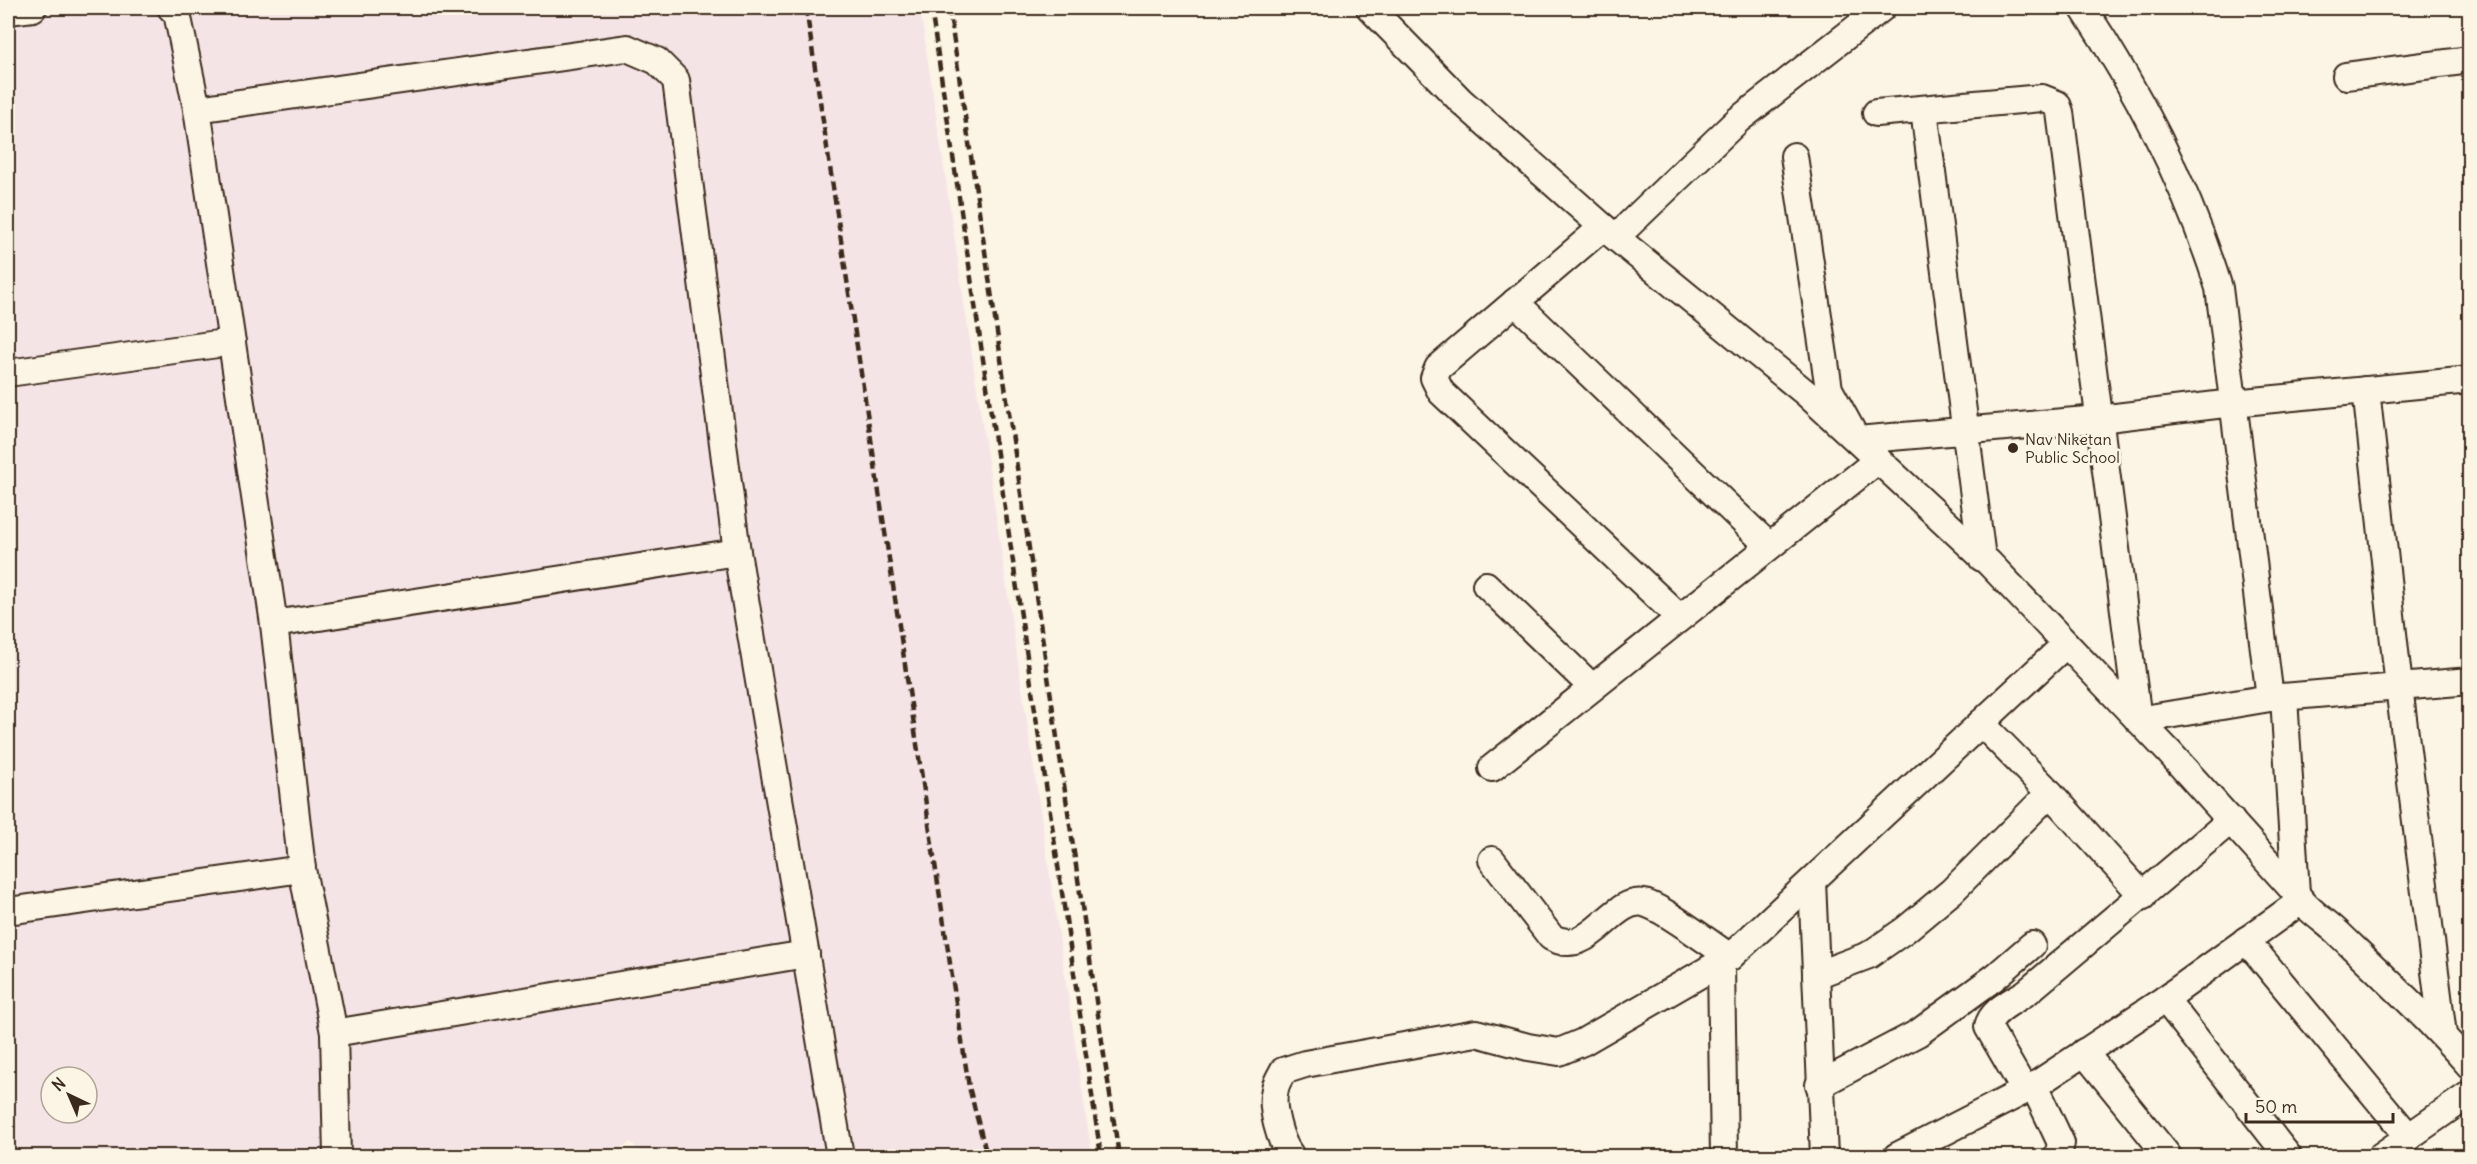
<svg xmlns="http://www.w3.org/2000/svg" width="2477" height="1164" viewBox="0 0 2477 1164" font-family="Delius,sans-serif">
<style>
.built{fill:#f5e4e5;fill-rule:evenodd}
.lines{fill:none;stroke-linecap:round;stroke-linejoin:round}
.minor-casing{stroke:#3b2a1e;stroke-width:30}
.minor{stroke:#fcf5e5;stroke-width:26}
.rail{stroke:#3b2a1e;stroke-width:4.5;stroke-dasharray:9 4.5;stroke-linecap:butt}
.poi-dot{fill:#3b2a1e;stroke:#fcf5e5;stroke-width:2}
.labels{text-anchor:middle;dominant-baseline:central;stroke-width:5;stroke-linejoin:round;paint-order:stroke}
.poi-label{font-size:16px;fill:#3b2a1e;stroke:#fcf5e5;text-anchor:start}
</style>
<rect width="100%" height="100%" fill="#fcf5e5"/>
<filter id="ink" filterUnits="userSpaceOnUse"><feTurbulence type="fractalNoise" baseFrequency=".0167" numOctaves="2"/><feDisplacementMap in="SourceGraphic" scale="12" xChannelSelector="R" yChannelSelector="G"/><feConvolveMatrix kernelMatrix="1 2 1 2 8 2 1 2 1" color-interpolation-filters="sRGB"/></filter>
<g filter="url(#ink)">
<path class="built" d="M8 8H920L1092 1156H643L631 1142 609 1156H8ZM51 1077H87V1113H51Z"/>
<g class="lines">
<defs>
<g id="minor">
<path d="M171 8 177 13 197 109 274 624 302 869 334 1033 337 1156"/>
<path d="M1370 8 1461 101 1603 227 1807 394 1989 563 2169 752 2296 893C2305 909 2326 921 2339 934 2384 977 2429 1019 2470 1066"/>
<path d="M2083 8C2140 94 2188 189 2219 288L2270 698 2399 687 2366 390"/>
<path d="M8 11 33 8"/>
<path d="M2346 76 2470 60"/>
<path d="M197 109 627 48 657 61 676 80 737 552 840 1156"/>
<path d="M1924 110 1982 558"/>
<path d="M1876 113 2042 98 2057 104 2060 112 2138 720 2270 698"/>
<path d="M1794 156 1829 389 1857 440 2099 419 2233 403 2470 380"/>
<path d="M1603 227 1438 368 1434 378 1441 392 1679 617"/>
<path d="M1616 237 1738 120 1882 8"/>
<path d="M1515 302 1768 545"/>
<path d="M8 373 232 342"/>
<path d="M1486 585 1592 687"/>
<path d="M274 624 737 552"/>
<path d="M2284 697 2296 893"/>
<path d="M1981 723 2050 793 2143 896"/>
<path d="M1492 768 1878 460"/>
<path d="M1492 860 1551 937C1591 960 1610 897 1644 903 1662 907 1712 945 1730 957"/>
<path d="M1812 881 1824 1156"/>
<path d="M8 911 302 869"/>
<path d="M2246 940 2409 1137"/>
<path d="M1721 964 1724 1156"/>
<path d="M1816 975 1869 955 1905 930 1952 891 2050 793"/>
<path d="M2165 999 2288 1156"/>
<path d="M334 1033 806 954"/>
<path d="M2443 1035 2399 687 2470 681"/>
<path d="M2084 1052 2168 1156"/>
<path d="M1819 1085 1918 1033 1995 977 2032 945"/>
<path d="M2034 1086 2061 1143 2058 1156"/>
<path d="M2025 1091 1988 1027C1991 1010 2014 1001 2027 992L2231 820"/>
<path d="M1291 1156C1280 1142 1270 1107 1275 1089 1276 1083 1280 1077 1283 1071L1305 1064 1476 1033 1528 1047 1559 1052 1583 1042 1730 957 2066 644"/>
<path d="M1897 1156 2034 1086 2165 999 2301 901"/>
<path d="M2381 1156 2470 1094"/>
</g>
</defs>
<use href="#minor" class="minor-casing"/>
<use href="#minor" class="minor"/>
<g class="rail">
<path d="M806 8 951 970 969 1087 987 1156"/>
<path d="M931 8 1101 1156"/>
<path d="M949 8 1119 1156"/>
</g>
</g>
</g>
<circle class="poi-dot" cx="2013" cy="448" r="6"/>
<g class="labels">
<g class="poi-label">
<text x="2025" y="439">Nav Niketan<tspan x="2025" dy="18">Public School</tspan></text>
</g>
</g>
<rect width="2477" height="1164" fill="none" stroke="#fcf5e5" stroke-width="30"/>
<rect x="15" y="15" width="2447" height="1134" fill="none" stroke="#3b2a1e" stroke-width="2" filter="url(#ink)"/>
<g transform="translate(69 1095) rotate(316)"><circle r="28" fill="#fcf5e5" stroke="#afa495" stroke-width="1.5"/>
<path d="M0-4.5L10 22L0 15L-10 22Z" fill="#3b2a1e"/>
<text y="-9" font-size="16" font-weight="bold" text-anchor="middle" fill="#3b2a1e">N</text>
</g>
<path d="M2246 1113v9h147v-9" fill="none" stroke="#3b2a1e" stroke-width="3"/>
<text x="2255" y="1113" font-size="18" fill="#3b2a1e" stroke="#fcf5e5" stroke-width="4.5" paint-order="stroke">50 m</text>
</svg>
